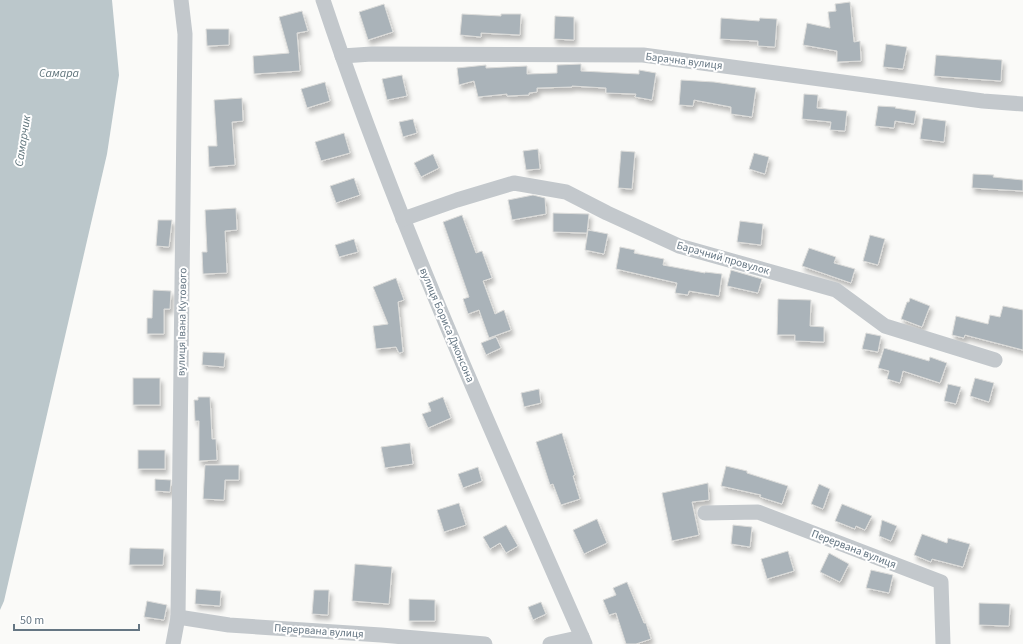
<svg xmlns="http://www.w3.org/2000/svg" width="1023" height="644" viewBox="0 0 1023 644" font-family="'Source Sans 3',sans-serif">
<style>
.water{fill:#bbc7cb}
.building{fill:#aab3b9;stroke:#dcdcda;filter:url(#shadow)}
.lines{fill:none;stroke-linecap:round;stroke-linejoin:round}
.street{stroke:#c3c8cc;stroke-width:15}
.labels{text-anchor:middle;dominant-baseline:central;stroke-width:4;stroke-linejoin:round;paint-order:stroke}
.street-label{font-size:11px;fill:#657683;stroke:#fff}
.water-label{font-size:12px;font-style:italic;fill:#60757c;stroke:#fff}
</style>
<defs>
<filter id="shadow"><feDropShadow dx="2.5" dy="4.5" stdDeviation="2" flood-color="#0004"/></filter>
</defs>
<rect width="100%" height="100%" fill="#fafaf8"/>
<path class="water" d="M0 0H112L119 75 107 154 4 601 0 610Z"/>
<g class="building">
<path d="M850 2 854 42 860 41 861 61 837 62V51L803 45 807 23 830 28 828 12 836 11 835 4Z"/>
<path d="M384 4 393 32 368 40 359 12Z"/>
<path d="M302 11 308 31 297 33 300 71 254 74 253 56 289 53 279 17Z"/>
<path d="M462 14 501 16V14H521L520 35 481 33V37L460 35Z"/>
<path d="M555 16 574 17V40L554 39Z"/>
<path d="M721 18 759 21 760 18 777 19 775 47 758 46V41L720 39Z"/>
<path d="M206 29H229V45L207 46Z"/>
<path d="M886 44 907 47 903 69 883 67Z"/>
<path d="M936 55 1002 60 1001 81 934 76Z"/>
<path d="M581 64V71L639 74V70L656 73 652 100 635 97 636 94 606 93V88L572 86V87L537 88V92L529 93V95L507 96V94L478 97 474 81 459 85 457 68 486 65V68L527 66V74L557 73V65Z"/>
<path d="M402 75 407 96 387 100 382 79Z"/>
<path d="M681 80 714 82 756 88 752 117 731 114V107L694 100 693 106 679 105Z"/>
<path d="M325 82 330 101 307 108 301 89Z"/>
<path d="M804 94 818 95 817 108 847 111 845 131 830 130 831 122 802 119Z"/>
<path d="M242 98 243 121 232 122 235 165 209 167 208 146H217L214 100Z"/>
<path d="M878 106 896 107 895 108 916 111 914 124 895 121 894 128 875 126Z"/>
<path d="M923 118 946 121 944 142 920 139Z"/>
<path d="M413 119 417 133 403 137 399 122Z"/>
<path d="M344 133 350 153 321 161 315 142Z"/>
<path d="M538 149 540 169 526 170 523 151Z"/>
<path d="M621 151 635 152 632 189 618 188Z"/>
<path d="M754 153 769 157 765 174 749 169Z"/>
<path d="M433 154 439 168 421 177 414 163Z"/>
<path d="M973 174 994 175 993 177 1023 180V191L972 188Z"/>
<path d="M354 178 360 195 336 203 330 186Z"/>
<path d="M533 195 545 198 546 214 512 220 508 200Z"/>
<path d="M236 208 237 230 225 231 227 273 203 274 202 252H207L205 210Z"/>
<path d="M553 213 589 214 587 233 553 232Z"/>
<path d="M462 215 476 253 482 251 492 278 483 281 495 314 504 310 511 330 489 338 479 310 468 314 463 299 469 297 443 222Z"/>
<path d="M158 220H172L169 247 156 246Z"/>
<path d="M740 221 763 224 761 245 737 242Z"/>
<path d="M588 230 608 234 604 254 585 250Z"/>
<path d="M870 235 885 239 878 265 863 261Z"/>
<path d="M354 239 358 252 339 257 335 245Z"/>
<path d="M620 247 635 250 634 253 664 259 663 265 705 273V272L722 274 719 296 689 291 688 295 675 293 677 283 616 269Z"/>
<path d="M809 248 836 257 834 263 855 269 851 283 802 266Z"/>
<path d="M731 270 762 279 758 293 727 286Z"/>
<path d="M396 278 404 300 398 302 403 352 399 353 396 347 376 349 373 326 388 324 373 287Z"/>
<path d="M153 290 171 291 170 309H164V334H147V318H152Z"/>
<path d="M910 298 930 306 922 327 901 319 907 302H909Z"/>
<path d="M778 299 811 300 810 326 824 327V342L795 341V335H777Z"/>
<path d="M1003 306 1023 310V350L965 335 964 338 952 335 956 316 988 324 990 315 1000 317Z"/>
<path d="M866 333 881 336 878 352 862 349Z"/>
<path d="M496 337 501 348 486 355 481 343Z"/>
<path d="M884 348 929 361 930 357 947 363 940 383 903 371 900 383 887 379 889 371 878 368Z"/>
<path d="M203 352 225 353 224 367 202 365Z"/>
<rect x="133" y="378" width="27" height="27"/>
<path d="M975 378 994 383 989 402 970 396Z"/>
<path d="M948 384 961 387 956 404 944 401Z"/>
<path d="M539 389 541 403 524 407 521 393Z"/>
<path d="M198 397H210L212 439H216L217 460 199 461V421H195L194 400H198Z"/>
<path d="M443 397 451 418 428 428 422 414 431 411 428 403Z"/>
<path d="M562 433 575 475 573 476 580 499 561 505 553 484 550 485 536 442Z"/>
<path d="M410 443 413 464 385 468 381 447Z"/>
<rect x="138" y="450" width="27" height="19"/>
<path d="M205 465H239V480H225L224 500 203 499Z"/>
<path d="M726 466 747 471V473L788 486 782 504 760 497 761 495 721 486Z"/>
<path d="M478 467 482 481 463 488 458 474Z"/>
<path d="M155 479 171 480 170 492 155 491Z"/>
<path d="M708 483 709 500 692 502 699 535 672 541 662 493Z"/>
<path d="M819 484 830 489 823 509 811 504Z"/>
<path d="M459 503 466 525 444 532 437 510Z"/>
<path d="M842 504 872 516 865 530 856 526 855 529 835 521Z"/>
<path d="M597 519 607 543 584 554 573 530Z"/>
<path d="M882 520 897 526 891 541 879 536Z"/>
<path d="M506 525 518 546 506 553 500 543 490 549 483 537Z"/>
<path d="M733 525 752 527 750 547 731 544Z"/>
<path d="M922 534 947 543 948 538 970 544 963 567 932 559 931 562 914 555Z"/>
<path d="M130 548 164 549 163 565H129Z"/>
<path d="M788 551 794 571 767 579 761 559Z"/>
<path d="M829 553 849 564 840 582 820 572Z"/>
<path d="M355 564 392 567 389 604 352 601Z"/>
<path d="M871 570 893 575 889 593 866 588Z"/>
<path d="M627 582 644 623H646L651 639 636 644H626L616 613 609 615 603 600 616 595 613 588Z"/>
<path d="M196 589 221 591 220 606 195 604Z"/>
<path d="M314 590H329L328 615 312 614Z"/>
<path d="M409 599 435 600V621H409Z"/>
<path d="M147 601 167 605 164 620 144 617Z"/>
<path d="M541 602 546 614 533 620 528 607Z"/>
<path d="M979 603 1010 604 1009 626 979 625Z"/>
</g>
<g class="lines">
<g class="street">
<path d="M323 0C396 220 492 432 585 644"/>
<path d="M342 56 372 54 643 55 983 101 1023 104"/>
<path d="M403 219 457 200 514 183 566 192 607 213 679 246 836 290 885 326 995 360"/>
<path d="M705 513 758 512 941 582 943 644"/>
<path d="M178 617 229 625 381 635 485 644"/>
<path d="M173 644 178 617 185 34 181 0"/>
<path d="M550 644 582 637"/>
</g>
</g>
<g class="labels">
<g class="street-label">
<text transform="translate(684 61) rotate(7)">Барачна вулиця</text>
<text transform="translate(723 258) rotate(16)">Барачний провулок</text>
<text transform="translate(182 322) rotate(-89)">вулиця Івана Кутового</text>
<text transform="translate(447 325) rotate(67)">вулиця Бориса Джонсона</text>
<text transform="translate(854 549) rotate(21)">Перервана вулиця</text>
<text transform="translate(319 631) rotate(4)">Перервана вулиця</text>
</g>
<g class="water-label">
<text x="59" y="73">Самара</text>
<text transform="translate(23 141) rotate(-81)">Самарчик</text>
</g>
</g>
<path d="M14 624v6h125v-6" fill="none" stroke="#657683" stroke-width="2"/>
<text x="20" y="624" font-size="12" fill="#657683" stroke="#ffffff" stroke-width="3" paint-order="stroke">50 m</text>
</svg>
